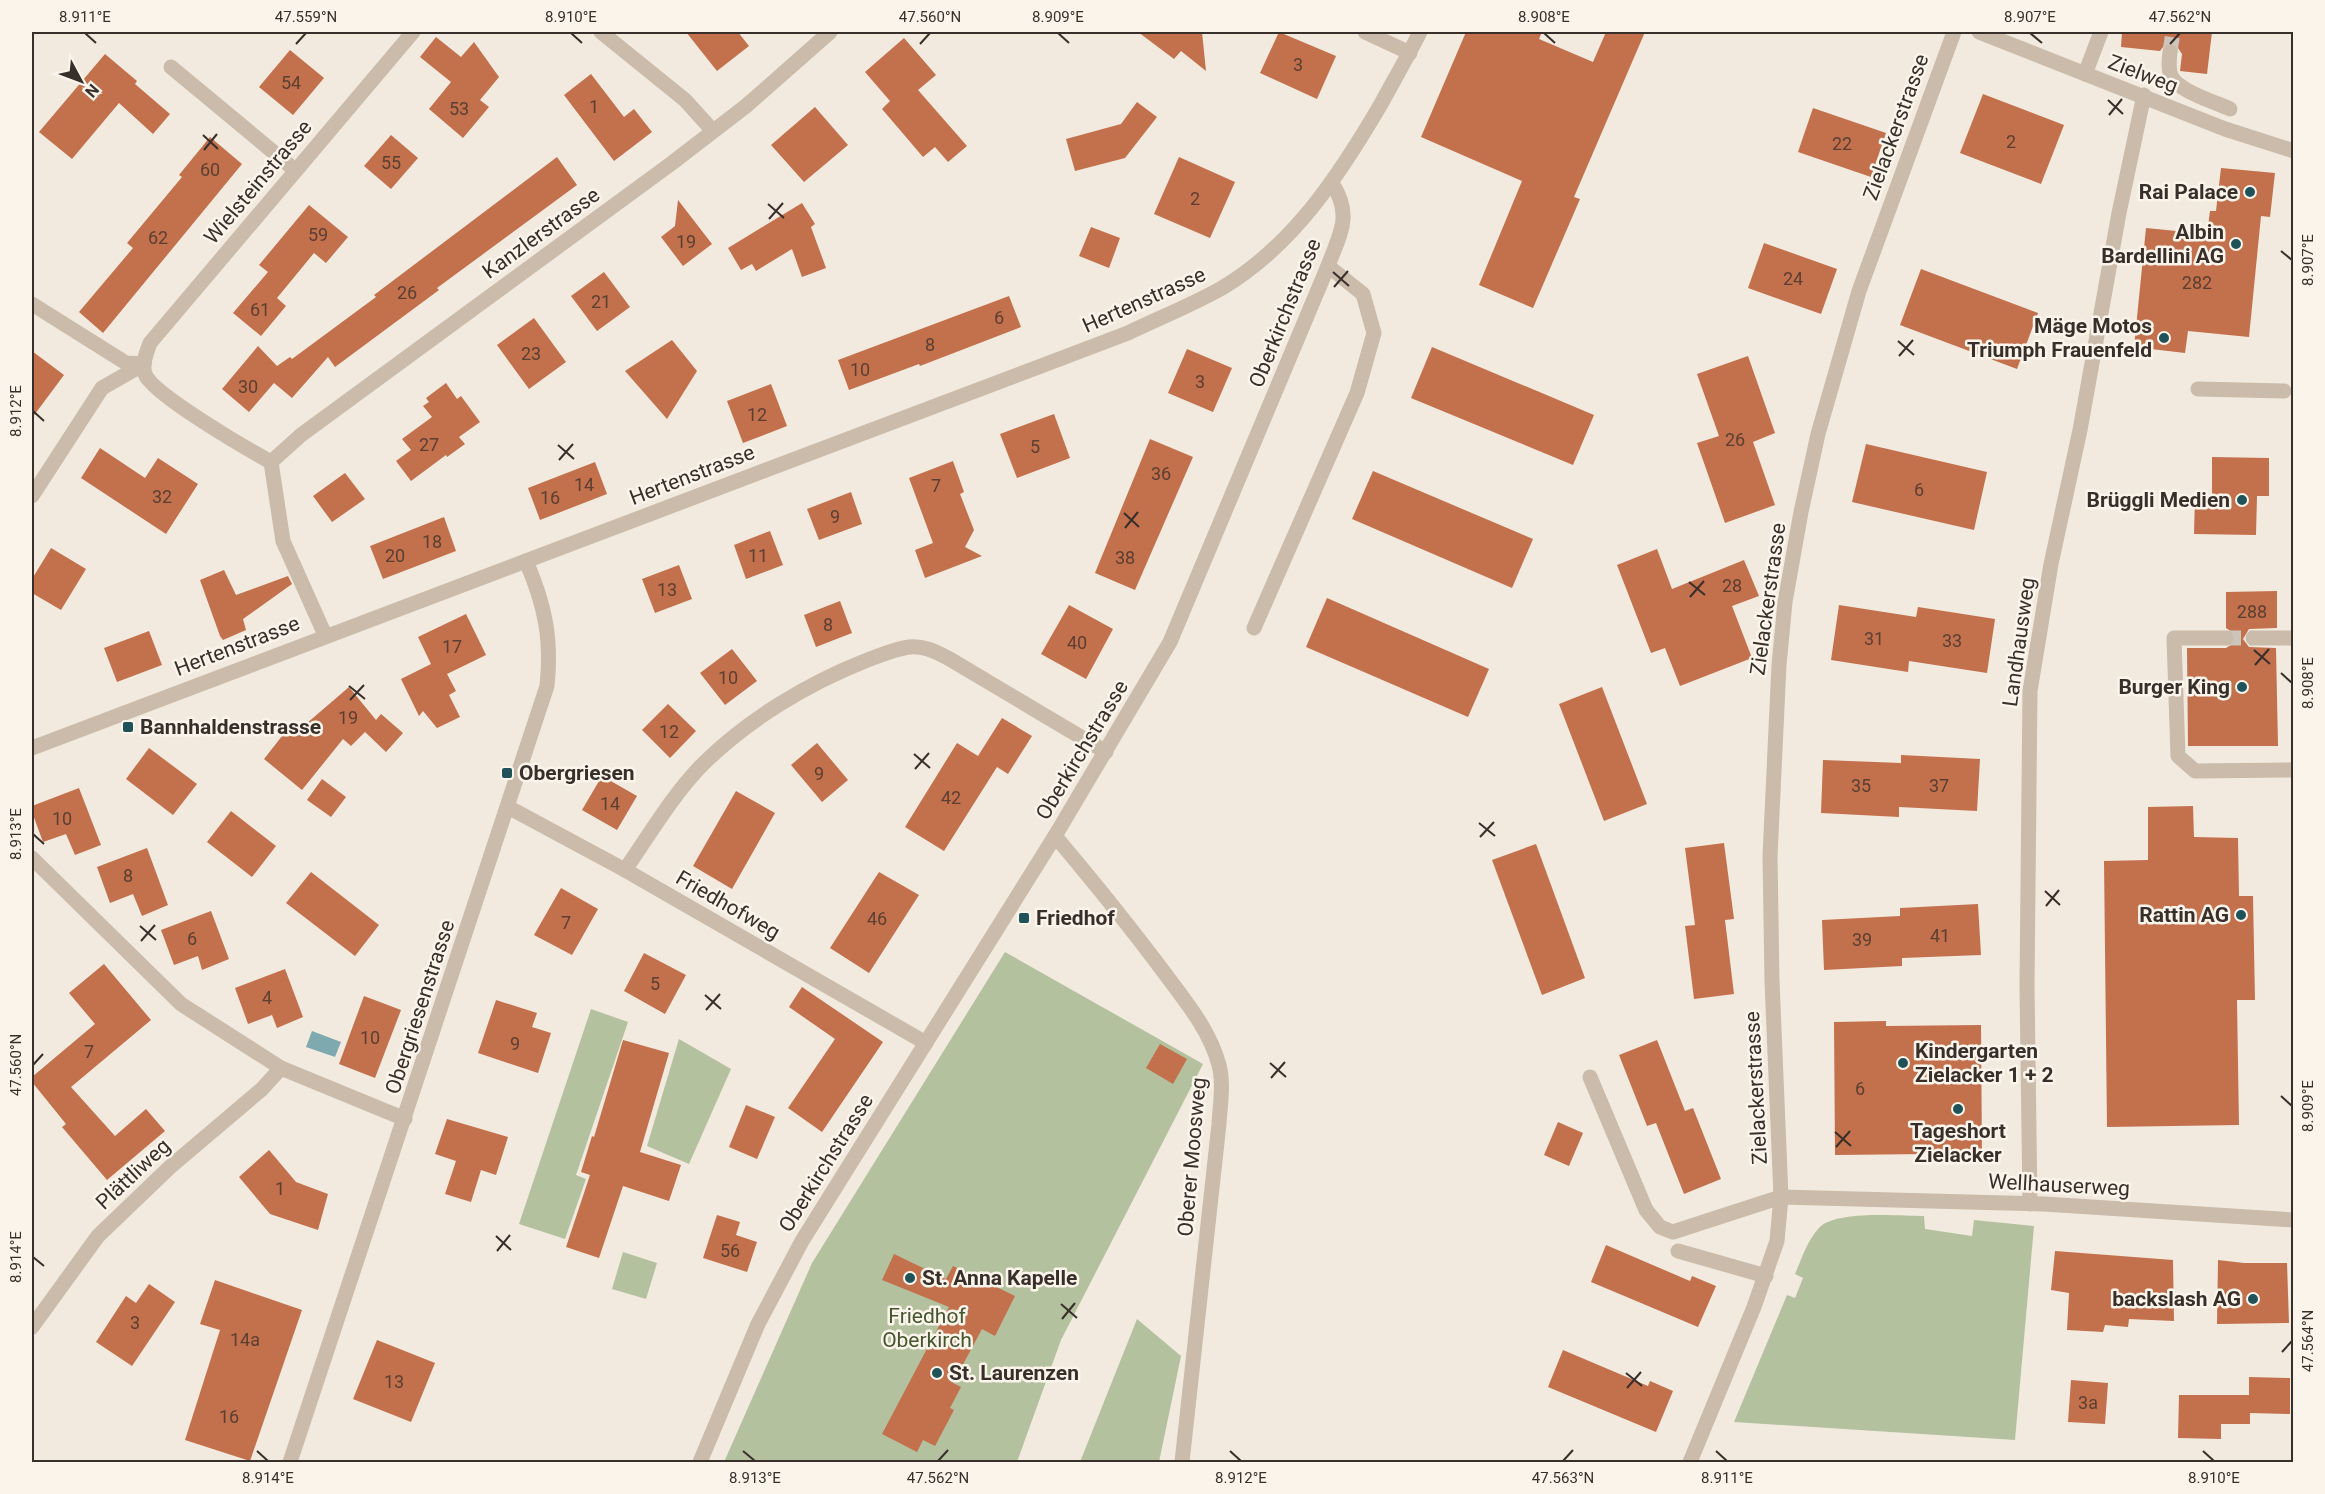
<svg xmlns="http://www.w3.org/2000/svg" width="2325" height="1494" viewBox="0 0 2325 1494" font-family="Roboto,sans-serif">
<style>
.green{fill:#b4c19f}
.water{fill:#7eaaaf}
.building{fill:#c3704c}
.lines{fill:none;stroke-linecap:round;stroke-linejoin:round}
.minor-tunnel{stroke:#cdc5bb;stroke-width:15;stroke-dasharray:15 8;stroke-linecap:butt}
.minor{stroke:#cabbaa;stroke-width:15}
.ticks{fill:none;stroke:#382f2a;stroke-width:2}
.poi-dot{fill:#205259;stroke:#faf4eb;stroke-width:2}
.labels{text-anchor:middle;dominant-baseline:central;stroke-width:5;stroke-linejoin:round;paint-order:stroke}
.number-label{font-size:18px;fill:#5b3f32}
.street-label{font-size:21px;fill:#382f2a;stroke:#faf4eb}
.poi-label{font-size:21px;font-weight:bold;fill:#382f2a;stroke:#faf4eb;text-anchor:end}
.park-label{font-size:21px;fill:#45562e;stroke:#faf4eb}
.neatline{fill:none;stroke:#382f2a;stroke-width:2}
.ticks-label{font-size:15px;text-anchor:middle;fill:#382f2a}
</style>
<rect width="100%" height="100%" fill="#f2eadf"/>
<g class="green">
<path d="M1005 952 1203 1064 1061 1340 1017 1462H724L812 1263Z"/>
<path d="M591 1009 628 1022 576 1175 586 1179 565 1239 519 1224Z"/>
<path d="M679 1039 731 1069 689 1164 647 1146Z"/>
<path d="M1924 1216 1925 1229 1972 1236 1974 1220 2034 1226 2015 1440 1734 1422 1787 1295 1795 1298 1803 1278 1795 1274C1802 1258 1807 1241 1819 1228 1835 1210 1900 1216 1924 1216Z"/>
<path d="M623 1252 657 1263 646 1299 612 1289Z"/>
<path d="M1137 1319 1181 1356 1159 1462H1080Z"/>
</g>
<path class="water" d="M312 1031 341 1042 335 1057 306 1047Z"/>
<g class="building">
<path d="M686 32H738L749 46 717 71Z"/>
<path d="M1138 32H1202L1206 71 1181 51 1174 59Z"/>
<path d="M1279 32 1336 56 1317 99 1260 73Z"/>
<path d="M1466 32H1542L1539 39 1593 62 1606 32H1645L1574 197 1580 199 1533 308 1479 285 1522 181 1421 137Z"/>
<path d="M2122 32H2212L2207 74 2180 71 2182 54 2176 45 2172 42 2166 43 2160 51 2121 47Z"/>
<path d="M436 37 461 57 474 42 499 77 480 100 489 107 463 138 429 109 451 82 420 57Z"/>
<path d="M904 38 936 75 918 90 967 146 948 162 935 147 923 157 882 109 890 101 865 72Z"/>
<path d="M290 50 324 78 293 115 259 87Z"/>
<path d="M105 54 137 81 135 84 170 114 153 134 119 103 72 159 39 132Z"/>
<path d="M591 74 624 117 634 109 652 132 614 161 564 95Z"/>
<path d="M1983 94 2064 125 2041 184 1960 153Z"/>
<path d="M1137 102 1157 117 1125 158 1075 171 1066 139 1121 124Z"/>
<path d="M815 107 848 145 804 182 771 145Z"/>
<path d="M1813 108 1886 133 1871 177 1798 152Z"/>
<path d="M391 135 418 158 391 189 364 166Z"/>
<path d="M210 137 242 164 103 333 79 312 133 248 127 243 182 177 179 175Z"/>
<path d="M557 157 577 185 437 288 439 290 335 367 328 357 292 398 274 383 249 412 222 389 258 346 277 366 290 357 292 359 376 297 374 295Z"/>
<path d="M1179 157 1235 182 1210 238 1154 214Z"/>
<path d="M2221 168 2275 173 2270 217 2261 216 2249 337 2188 331 2185 353 2134 347 2146 228 2207 234 2210 211H2216Z"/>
<path d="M678 200 712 244 683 266 661 237 675 226Z"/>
<path d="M802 203 815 224 811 227 826 268 802 277 792 249 756 271 752 264 741 270 728 248Z"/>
<path d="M309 205 348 237 326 263 314 253 277 298 286 306 261 336 233 313 268 272 259 265Z"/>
<path d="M1091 227 1120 238 1109 268 1079 256Z"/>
<path d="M1764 243 1837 269 1821 314 1748 288Z"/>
<path d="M1921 269 2038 313 2017 369 1900 325Z"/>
<path d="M604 272 630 307 597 331 571 296Z"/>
<path d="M1009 296 1021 327 920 366 919 364 849 390 838 360Z"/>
<path d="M534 318 566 362 529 389 497 345Z"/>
<path d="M672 340 697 371 667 419 625 371Z"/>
<path d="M1432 347 1594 415 1573 465 1411 398Z"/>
<path d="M1187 349 1232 368 1213 412 1168 393Z"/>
<path d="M32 351 64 375 32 418Z"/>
<path d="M1748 356 1775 433 1753 442 1775 505 1725 523 1697 443 1719 436 1697 374Z"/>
<path d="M446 383 457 399 461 396 480 422 459 437 465 444 447 457 446 455 411 481 396 461 411 450 402 439 432 417 423 406 429 402 426 398Z"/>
<path d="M771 384 787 426 743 443 727 401Z"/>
<path d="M1054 414 1070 458 1017 478 1000 434Z"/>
<path d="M1150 439 1193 457 1135 590 1095 573Z"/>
<path d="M1866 444 1987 472 1974 530 1852 502Z"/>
<path d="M100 448 145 478 158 458 198 484 166 534 81 478Z"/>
<path d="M2212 457 2269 458V496H2257L2256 535 2194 534 2195 496H2212Z"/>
<path d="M953 461 964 492 960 494 974 530 965 547 982 556 925 578 915 550 933 543 909 478Z"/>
<path d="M595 462 607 494 540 520 528 488Z"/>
<path d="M1373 471 1533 539 1512 588 1352 519Z"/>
<path d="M345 473 365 499 332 522 313 496Z"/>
<path d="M851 492 862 524 819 540 807 509Z"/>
<path d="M444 517 456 551 383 579 370 546Z"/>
<path d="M770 531 783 565 746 579 734 545Z"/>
<path d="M51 548 86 569 61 610 32 593V579Z"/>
<path d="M1657 549 1672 589 1744 560 1759 596 1732 606 1752 658 1680 686 1665 648 1651 653 1617 565Z"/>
<path d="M679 565 692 599 655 613 642 579Z"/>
<path d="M224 570 236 595 288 576 292 584 243 619 246 630 223 640 220 636 200 580Z"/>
<path d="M2277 591V628L2249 629 2243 639 2249 647 2276 648 2278 746H2188L2187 648H2226L2234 643 2235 634 2226 628V592Z"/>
<path d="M1327 598 1489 669 1468 717 1306 647Z"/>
<path d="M840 601 852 633 816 647 804 615Z"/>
<path d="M1069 605 1113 629 1086 679 1041 654Z"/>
<path d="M1839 605 1916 617 1918 607 1995 619 1987 673 1909 661 1908 672 1831 660Z"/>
<path d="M466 614 486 655 447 674 456 691 449 695 460 717 437 728 423 711 419 716 401 679 431 664 418 637Z"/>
<path d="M149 631 162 665 117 682 104 648Z"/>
<path d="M732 649 757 681 725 705 700 673Z"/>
<path d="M349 687 376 720 381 714 403 733 386 752 365 732 372 725 351 746 343 739 302 790 264 759 286 731 292 736Z"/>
<path d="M1602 687 1647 804 1604 821 1559 704Z"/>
<path d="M668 704 696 731 670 758 642 730Z"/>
<path d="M1002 718 1032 736 1008 774 997 767 944 851 905 827 957 743 978 756Z"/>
<path d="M817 743 848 780 822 802 791 765Z"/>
<path d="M149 748 197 784 173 815 126 779Z"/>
<path d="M1901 755 1980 759 1977 811 1899 807V817L1821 813 1823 760 1901 763Z"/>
<path d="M602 776 637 796 617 830 582 810Z"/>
<path d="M322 779 346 797 331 817 307 800Z"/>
<path d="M79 788 101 845 75 855 66 834 43 842 32 812V806Z"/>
<path d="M736 791 775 813 732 889 693 866Z"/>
<path d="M2193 806 2194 837 2238 838 2239 896H2253L2255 1000H2237L2239 1125 2107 1127 2104 861 2148 860V807Z"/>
<path d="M231 811 276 846 252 877 207 842Z"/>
<path d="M1724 843 1734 919 1725 920 1734 994 1694 999 1685 926 1695 925 1685 848Z"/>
<path d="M1536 844 1585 978 1542 995 1492 860Z"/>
<path d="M147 848 168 905 142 916 133 894 110 903 97 867Z"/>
<path d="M311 872 379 925 355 956 286 903Z"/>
<path d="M879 872 919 895 869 973 830 948Z"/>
<path d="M561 888 598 909 572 955 534 935Z"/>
<path d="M1978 904 1981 955 1902 958V966L1824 970 1822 920 1900 916V908Z"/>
<path d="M211 911 229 959 202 970 198 956 174 965 161 930Z"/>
<path d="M644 953 686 975 665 1014 624 991Z"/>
<path d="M104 964 151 1020 71 1087 115 1136 146 1109 165 1131 107 1180 62 1127 66 1124 32 1082V1077L95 1024 69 993Z"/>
<path d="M285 969 303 1017 277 1028 272 1015 248 1024 235 988Z"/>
<path d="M802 987 883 1042 822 1132 788 1108 835 1039 789 1007Z"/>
<path d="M364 996 401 1010 375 1078 339 1064Z"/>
<path d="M496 1000 537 1013 532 1027 551 1033 538 1073 478 1053Z"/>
<path d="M1886 1021V1026L1981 1025 1982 1162 1928 1163 1927 1154 1835 1155 1834 1022Z"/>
<path d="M623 1040 669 1053 640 1152 681 1165 669 1201 623 1186 599 1258 566 1247 590 1175 581 1172 592 1136 594 1137Z"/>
<path d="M1657 1040 1685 1111 1693 1108 1721 1179 1684 1194 1656 1123 1647 1126 1619 1055Z"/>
<path d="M1160 1044 1187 1059 1173 1084 1146 1068Z"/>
<path d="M746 1105 775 1117 757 1159 729 1147Z"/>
<path d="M447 1119 508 1137 496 1175 481 1170 471 1202 445 1194 456 1161 435 1154Z"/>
<path d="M1558 1122 1583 1133 1569 1166 1544 1155Z"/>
<path d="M269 1150 296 1182 328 1194 318 1230 270 1214 239 1177Z"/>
<path d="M717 1215 740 1222 736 1235 757 1242 747 1272 703 1258Z"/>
<path d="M1606 1245 1690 1281 1692 1276 1716 1286 1698 1327 1591 1282Z"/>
<path d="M2055 1251 2173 1260 2174 1321 2129 1319 2128 1327 2105 1325 2103 1332 2067 1330 2069 1293 2051 1290Z"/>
<path d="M894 1254 946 1279 953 1266 1015 1296 995 1336 982 1329 953 1383 961 1387 950 1408 954 1410 935 1446 923 1440 917 1452 882 1434 949 1307 882 1280Z"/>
<path d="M2218 1260 2244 1263H2287L2289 1323 2217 1324Z"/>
<path d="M215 1280 302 1310 250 1461 185 1440 220 1330 200 1324Z"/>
<path d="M149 1284 175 1302 132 1366 96 1342 126 1296 136 1303Z"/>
<path d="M377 1340 435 1363 411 1422 353 1399Z"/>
<path d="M1563 1350 1648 1386 1650 1381 1673 1391 1656 1432 1548 1387Z"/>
<path d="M2249 1377 2290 1378V1414L2250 1413V1424H2221V1439L2178 1438 2179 1395H2249Z"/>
<path d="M2071 1380 2108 1383 2105 1424 2068 1422Z"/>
</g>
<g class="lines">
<g class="minor-tunnel">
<path d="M2170 52 2173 32"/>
<path d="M2226 638H2253"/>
</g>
<g class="minor">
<path d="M601 32 685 100 713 131"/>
<path d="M1365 32 1410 53"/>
<path d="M1979 32 2225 129 2294 151"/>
<path d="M2170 52C2169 61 2168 68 2171 76 2178 91 2215 102 2230 109"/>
<path d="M171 67 295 170"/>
<path d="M2085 74 2101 32"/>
<path d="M32 304 126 363 144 364"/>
<path d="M2198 389 2284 391"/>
<path d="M271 462 301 435 672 163 746 106 830 32"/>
<path d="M271 462C249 450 152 394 145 374 141 364 147 352 150 343L413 32"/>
<path d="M271 462 283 541 325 635"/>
<path d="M32 496 102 388 144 364"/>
<path d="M1254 628 1357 393 1374 333 1363 294 1328 266"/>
<path d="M2226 638H2174L2178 756 2195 771 2294 770"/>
<path d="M2253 638H2294"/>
<path d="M32 748 1128 333C1159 318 1192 305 1222 288 1294 245 1340 174 1381 104 1394 80 1408 56 1420 32"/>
<path d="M508 807 625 870 926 1043"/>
<path d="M1055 836C1093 881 1131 928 1166 975 1187 1003 1210 1031 1219 1065 1224 1084 1220 1105 1219 1124L1182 1462"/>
<path d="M32 858 181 1004 281 1068 405 1119"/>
<path d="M625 870C650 834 673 794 704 763 749 719 807 684 865 661 879 656 894 649 909 647 923 645 936 652 948 658L1106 752"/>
<path d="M1590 1077 1646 1210 1660 1227 1673 1232 1781 1197 2044 1204 2294 1220"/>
<path d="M2030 1204 2027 985 2030 691 2051 564 2080 430 2119 213 2144 95"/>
<path d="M1678 1251 1766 1276"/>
<path d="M32 1327 98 1236 170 1167 262 1089 281 1068"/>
<path d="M290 1462 547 686C552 639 545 605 526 561"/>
<path d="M700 1462 758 1324 802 1241 1055 836 1170 642 1328 266C1340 233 1353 216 1332 183"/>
<path d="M1690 1462 1754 1307 1777 1241 1781 1197 1772 981 1770 856 1779 665 1785 602 1801 512 1818 434 1859 291 1954 32"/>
</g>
</g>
<path class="ticks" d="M85 33 96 43M571 33 582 43M1058 33 1069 43M1544 33 1555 43M2030 33 2042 43M296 44 306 33M920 44 930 33M2170 44 2180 33M2108 100 2123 114M2109 115 2122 99M203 135 218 149M204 150 217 134M768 204 784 218M769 219 783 203M2281 251 2292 260M1333 272 1349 286M1334 287 1348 271M1898 341 1914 355M1899 356 1913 340M33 411 44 421M558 445 574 459M559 460 573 444M1124 513 1139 527M1125 528 1138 512M1689 582 1705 595M1690 597 1704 581M2254 650 2270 664M2255 665 2269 649M2281 673 2292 683M349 686 365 699M350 700 364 685M914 754 930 768M915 769 929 753M1479 823 1495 836M33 834 44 844M1480 837 1494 822M2045 891 2060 905M2046 906 2059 890M140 926 156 940M141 941 155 925M705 995 721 1009M706 1010 720 994M1270 1063 1286 1077M33 1065 43 1054M1271 1078 1285 1062M2281 1096 2292 1106M1835 1132 1851 1146M1836 1147 1850 1131M496 1236 511 1250M497 1251 510 1235M33 1257 44 1266M1061 1304 1077 1318M1062 1319 1075 1303M2282 1352 2292 1341M1626 1373 1642 1386M1627 1388 1641 1372M257 1451 268 1461M743 1451 755 1461M1230 1451 1241 1461M1716 1451 1727 1461M2203 1451 2214 1461M938 1461 948 1450M1563 1461 1573 1450"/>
<g class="poi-dot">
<circle cx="2250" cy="192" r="6"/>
<circle cx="2236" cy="244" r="6"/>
<circle cx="2164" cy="338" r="6"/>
<circle cx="2242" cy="500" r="6"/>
<circle cx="2242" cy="687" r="6"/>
<rect x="122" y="721" width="12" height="12" rx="3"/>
<rect x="501" y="767" width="12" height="12" rx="3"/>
<circle cx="2241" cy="915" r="6"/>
<rect x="1018" y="912" width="12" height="12" rx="3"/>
<circle cx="1903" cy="1063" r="6"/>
<circle cx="1958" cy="1109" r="6"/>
<circle cx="910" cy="1278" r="6"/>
<circle cx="2253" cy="1299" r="6"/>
<circle cx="937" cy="1373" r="6"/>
</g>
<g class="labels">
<g class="number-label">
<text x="1298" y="64">3</text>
<text x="291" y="82">54</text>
<text x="594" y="106">1</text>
<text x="459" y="108">53</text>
<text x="2011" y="141">2</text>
<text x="1842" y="143">22</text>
<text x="391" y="162">55</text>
<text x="210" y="169">60</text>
<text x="1195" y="198">2</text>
<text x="318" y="234">59</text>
<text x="158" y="237">62</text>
<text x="686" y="241">19</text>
<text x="1793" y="278">24</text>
<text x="2197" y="282">282</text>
<text x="407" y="292">26</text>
<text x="601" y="301">21</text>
<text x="260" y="309">61</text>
<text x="999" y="317">6</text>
<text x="930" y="344">8</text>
<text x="531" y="353">23</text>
<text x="860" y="369">10</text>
<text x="1200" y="381">3</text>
<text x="248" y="386">30</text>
<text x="757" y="414">12</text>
<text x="1735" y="439">26</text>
<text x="429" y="444">27</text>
<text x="1035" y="446">5</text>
<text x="1161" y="473">36</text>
<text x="584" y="484">14</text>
<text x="936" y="485">7</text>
<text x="1919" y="489">6</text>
<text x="162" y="496">32</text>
<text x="550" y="497">16</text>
<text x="835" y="516">9</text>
<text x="432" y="541">18</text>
<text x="395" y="555">20</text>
<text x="758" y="555">11</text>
<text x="1125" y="557">38</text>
<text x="1732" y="585">28</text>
<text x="667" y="589">13</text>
<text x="2252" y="611">288</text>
<text x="828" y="624">8</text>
<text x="1874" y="638">31</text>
<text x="1952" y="640">33</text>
<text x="1077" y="642">40</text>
<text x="452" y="646">17</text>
<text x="728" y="677">10</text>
<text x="348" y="717">19</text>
<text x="669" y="731">12</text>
<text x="819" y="773">9</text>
<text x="1861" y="785">35</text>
<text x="1939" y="785">37</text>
<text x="951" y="797">42</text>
<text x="610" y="803">14</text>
<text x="62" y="818">10</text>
<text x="128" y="875">8</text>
<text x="877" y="918">46</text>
<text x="566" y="922">7</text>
<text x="1940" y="935">41</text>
<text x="192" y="938">6</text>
<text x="1862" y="939">39</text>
<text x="655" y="983">5</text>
<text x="267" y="997">4</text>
<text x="370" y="1037">10</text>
<text x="515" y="1043">9</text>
<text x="89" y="1051">7</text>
<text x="1860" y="1088">6</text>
<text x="280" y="1188">1</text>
<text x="730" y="1250">56</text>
<text x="135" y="1322">3</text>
<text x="245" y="1339">14a</text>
<text x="394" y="1381">13</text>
<text x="2088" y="1402">3a</text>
<text x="229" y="1416">16</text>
</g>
<g class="street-label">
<text transform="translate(2143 74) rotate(21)">Zielweg</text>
<text transform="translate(1896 127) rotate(-70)">Zielackerstrasse</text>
<text transform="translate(258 182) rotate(-50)">Wielsteinstrasse</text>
<text transform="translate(541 233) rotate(-36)">Kanzlerstrasse</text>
<text transform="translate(1144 300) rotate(-24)">Hertenstrasse</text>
<text transform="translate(1285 313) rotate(-68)">Oberkirchstrasse</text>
<text transform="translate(692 475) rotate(-21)">Hertenstrasse</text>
<text transform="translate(1768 599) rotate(-82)">Zielackerstrasse</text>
<text transform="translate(2019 642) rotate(-82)">Landhausweg</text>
<text transform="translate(237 646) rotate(-21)">Hertenstrasse</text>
<text transform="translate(1082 750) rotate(-59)">Oberkirchstrasse</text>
<text transform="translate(728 905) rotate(30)">Friedhofweg</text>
<text transform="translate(420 1007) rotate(-72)">Obergriesenstrasse</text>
<text transform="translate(1756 1088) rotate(-93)">Zielackerstrasse</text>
<text transform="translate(1192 1157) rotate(-85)">Oberer Moosweg</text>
<text transform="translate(826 1163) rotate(-58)">Oberkirchstrasse</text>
<text transform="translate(133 1174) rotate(-43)">Plättliweg</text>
<text transform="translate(2059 1185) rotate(3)">Wellhauserweg</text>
</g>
<g class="poi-label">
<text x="2238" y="192">Rai Palace</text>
<text x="2224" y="232">Albin<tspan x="2224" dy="24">Bardellini AG</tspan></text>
<text x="2152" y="326">Mäge Motos<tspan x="2152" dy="24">Triumph Frauenfeld</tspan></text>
<text x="2230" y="500">Brüggli Medien</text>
<text x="2230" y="687">Burger King</text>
<text x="140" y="727" text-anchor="start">Bannhaldenstrasse</text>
<text x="519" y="773" text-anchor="start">Obergriesen</text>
<text x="2229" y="915">Rattin AG</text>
<text x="1036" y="918" text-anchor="start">Friedhof</text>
<text x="1915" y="1051" text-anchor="start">Kindergarten<tspan x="1915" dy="24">Zielacker 1 + 2</tspan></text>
<text x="1958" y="1131" text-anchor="middle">Tageshort<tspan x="1958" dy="24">Zielacker</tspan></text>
<text x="922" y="1278" text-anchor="start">St. Anna Kapelle</text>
<text x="2241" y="1299">backslash AG</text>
<text x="949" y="1373" text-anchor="start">St. Laurenzen</text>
</g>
<g class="park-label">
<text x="927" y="1316">Friedhof<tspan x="927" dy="24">Oberkirch</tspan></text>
</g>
</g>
<rect width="2325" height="1494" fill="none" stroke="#faf4eb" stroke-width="66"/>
<g transform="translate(81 81) rotate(131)" stroke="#faf4eb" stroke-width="4.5" paint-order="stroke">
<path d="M0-4.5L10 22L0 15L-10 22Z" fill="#382f2a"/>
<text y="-9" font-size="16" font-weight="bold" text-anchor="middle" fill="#382f2a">N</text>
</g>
<rect x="33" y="33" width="2259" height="1428" class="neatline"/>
<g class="ticks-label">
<text x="85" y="22">8.911°E</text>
<text x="306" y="22">47.559°N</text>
<text x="571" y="22">8.910°E</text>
<text x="930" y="22">47.560°N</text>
<text x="1058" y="22">8.909°E</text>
<text x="1544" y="22">8.908°E</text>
<text x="2030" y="22">8.907°E</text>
<text x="2180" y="22">47.562°N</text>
<text transform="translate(2308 260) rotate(-90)" y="5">8.907°E</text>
<text transform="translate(16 411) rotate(-90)" y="5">8.912°E</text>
<text transform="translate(2308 683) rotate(-90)" y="5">8.908°E</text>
<text transform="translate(16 834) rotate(-90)" y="5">8.913°E</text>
<text transform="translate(16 1065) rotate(-90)" y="5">47.560°N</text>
<text transform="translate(2308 1106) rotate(-90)" y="5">8.909°E</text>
<text transform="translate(16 1257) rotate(-90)" y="5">8.914°E</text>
<text transform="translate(2308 1341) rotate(-90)" y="5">47.564°N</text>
<text x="268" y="1483">8.914°E</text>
<text x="755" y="1483">8.913°E</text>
<text x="938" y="1483">47.562°N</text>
<text x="1241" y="1483">8.912°E</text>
<text x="1563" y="1483">47.563°N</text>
<text x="1727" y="1483">8.911°E</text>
<text x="2214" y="1483">8.910°E</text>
</g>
</svg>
